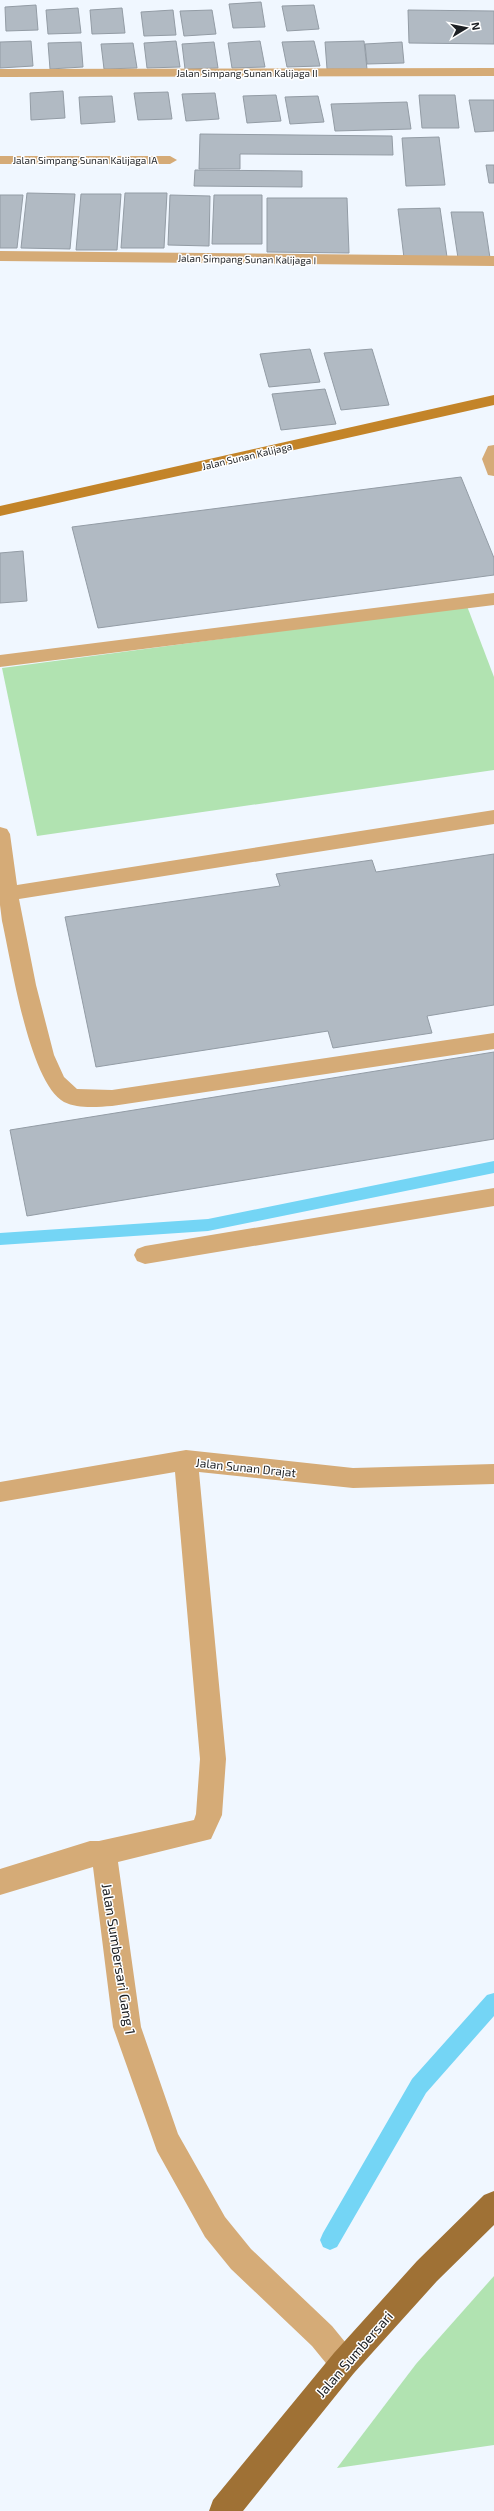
<svg xmlns="http://www.w3.org/2000/svg" width="494" height="2511" viewBox="0 0 494 2511" font-family="'Exo 2',sans-serif">
<style>
.green{fill:#b1e3b1}
.lines{fill:none;stroke-linecap:round;stroke-linejoin:round}
.stream{fill:#74d5f5;fill-rule:evenodd}
.building{fill:#b1bac3;stroke:#939ca5}
.lane{fill:#d5ab77;fill-rule:evenodd}
.street{fill:#d5ab77;fill-rule:evenodd}
.secondary{fill:#c38429;fill-rule:evenodd}
.primary{fill:#9f7135;fill-rule:evenodd}
.labels{text-anchor:middle;dominant-baseline:central;stroke-width:3;stroke-linejoin:round;paint-order:stroke}
.far-street-label{font-size:10px;fill:#1c1f23;stroke:#fff}
.street-label{font-size:12px;fill:#1c1f23;stroke:#fff}
.near-street-label{font-size:14px;fill:#1c1f23;stroke:#fff}
</style>
<rect width="100%" height="100%" fill="#f0f7ff"/>
<g class="green">
<path d="M467 606 494 677V770L37 836 2 668Z"/>
<path d="M494 2276V2445L337 2468 416 2364Z"/>
</g>
<g class="lines">
<g class="stream">
<path d="M494 1161V1173L208 1231 0 1245V1233L208 1219Z"/>
<path d="M494 1993V2016L426 2093 337 2247 330 2250 323 2247 320 2240 323 2233 412 2079 487 1995Z"/>
</g>
</g>
<g class="building">
<path d="M261 2 265 27 233 28 229 4Z"/>
<path d="M36 5 38 30 6 31 5 7Z"/>
<path d="M314 5 319 29 287 31 282 6Z"/>
<path d="M78 8 81 33 48 34 46 10Z"/>
<path d="M122 8 125 33 92 34 90 10Z"/>
<path d="M173 10 176 35 144 36 141 12Z"/>
<path d="M212 10 216 34 184 36 180 11Z"/>
<path d="M408 10 494 11V44L409 43Z"/>
<path d="M31 41 33 66 0 68V42Z"/>
<path d="M176 41 180 67 147 68 144 43Z"/>
<path d="M260 41 265 67 232 68 228 43Z"/>
<path d="M314 41 320 66 287 67 282 42Z"/>
<path d="M364 41 367 69H327L325 42Z"/>
<path d="M81 42 83 67 50 69 48 43Z"/>
<path d="M214 42 218 68 185 69 182 44Z"/>
<path d="M402 42 404 63 367 64 365 44Z"/>
<path d="M133 43 137 68 104 69 101 44Z"/>
<path d="M63 91 65 118 31 120 30 93Z"/>
<path d="M168 92 172 119 138 120 134 93Z"/>
<path d="M215 93 219 119 186 121 182 94Z"/>
<path d="M276 95 281 121 247 123 243 96Z"/>
<path d="M419 95H455L459 128H422Z"/>
<path d="M112 96 115 122 81 124 79 97Z"/>
<path d="M318 96 324 122 290 124 285 97Z"/>
<path d="M469 100H494V131L475 132Z"/>
<path d="M407 102 411 129 335 131 331 104Z"/>
<path d="M200 134 392 136 393 155 240 154V169H199Z"/>
<path d="M439 137 445 185 406 186 402 138Z"/>
<path d="M486 165H494V183H489Z"/>
<path d="M195 170 302 171V187L194 186Z"/>
<path d="M27 193 75 194 70 249 21 248Z"/>
<path d="M125 193H167L164 248H121Z"/>
<path d="M81 194H121L117 250H76Z"/>
<path d="M0 195H23L17 248H0Z"/>
<path d="M170 195 210 196 209 246 168 245Z"/>
<path d="M214 195H262V244H212Z"/>
<path d="M267 198H347L349 253 267 252Z"/>
<path d="M440 208 447 257 404 258 398 209Z"/>
<path d="M451 212H483L490 258H458Z"/>
<path d="M310 349 320 382 269 387 260 354Z"/>
<path d="M372 349 389 405 341 410 324 353Z"/>
<path d="M325 389 336 424 281 430 272 394Z"/>
<path d="M461 477 494 558V575L98 628 72 527Z"/>
<path d="M23 551 27 601 0 603V553Z"/>
<path d="M494 854V1005L427 1016 432 1033 333 1048 328 1031 96 1067 65 917 280 886 276 874 372 860 376 872Z"/>
<path d="M494 1052V1139L27 1216 10 1130Z"/>
</g>
<g class="lines">
<g class="lane">
<path d="M494 445V476L488 475 482 459 488 446Z"/>
<path d="M494 593V605L0 667V655Z"/>
<path d="M494 810V824L19 899 36 985 54 1055 64 1077 77 1089 112 1090 494 1033V1049L112 1106C97 1107 78 1109 64 1102 29 1083 11 960 2 921L0 905V827L7 829 10 834 17 885Z"/>
</g>
<g class="street">
<path d="M494 68V76L0 77V69Z"/>
<path d="M0 156H170L177 160 170 164H0Z"/>
<path d="M0 251 494 256V266L0 261Z"/>
<path d="M494 1188V1206L145 1264 137 1261 134 1255 137 1249 145 1246Z"/>
<path d="M186 1450 353 1468 494 1464V1484L353 1488 199 1472 226 1759 222 1815 211 1839 118 1862 141 2027 178 2134 225 2217 251 2249 332 2326 354 2353 359 2363 354 2373 344 2378 334 2373 312 2346 231 2269 205 2237 157 2151 113 2027 93 1867 0 1895V1869L90 1841H99L194 1820 196 1814 200 1759 175 1472 0 1502V1482Z"/>
</g>
<path class="secondary" d="M494 395V405L0 516V506Z"/>
<path class="primary" d="M494 2191V2225L437 2281 354 2373 243 2511H209L213 2500 334 2353 417 2261 484 2195Z"/>
</g>
<g class="labels">
<g class="far-street-label">
<text x="247" y="73">Jalan Simpang Sunan Kalijaga II</text>
<text x="85" y="160">Jalan Simpang Sunan Kalijaga IA</text>
<text transform="translate(247 259) rotate(1)">Jalan Simpang Sunan Kalijaga I</text>
<text transform="translate(247 456) rotate(-13)">Jalan Sunan Kalijaga</text>
</g>
<g class="street-label">
<text transform="translate(246 1467) rotate(6)">Jalan Sunan Drajat</text>
</g>
<g class="near-street-label">
<text transform="translate(119 1959) rotate(81)">Jalan Sumbersari Gang 1</text>
<text transform="translate(354 2354) rotate(-49)">Jalan Sumbersari</text>
</g>
</g>
<g transform="translate(466 28) rotate(80)" stroke="#ffffff" stroke-width="3" paint-order="stroke">
<path d="M0-3L7 15L0 10L-7 15Z" fill="#1c1f23"/>
<text y="-6" font-size="11" font-weight="bold" text-anchor="middle" fill="#1c1f23">N</text>
</g>
</svg>
